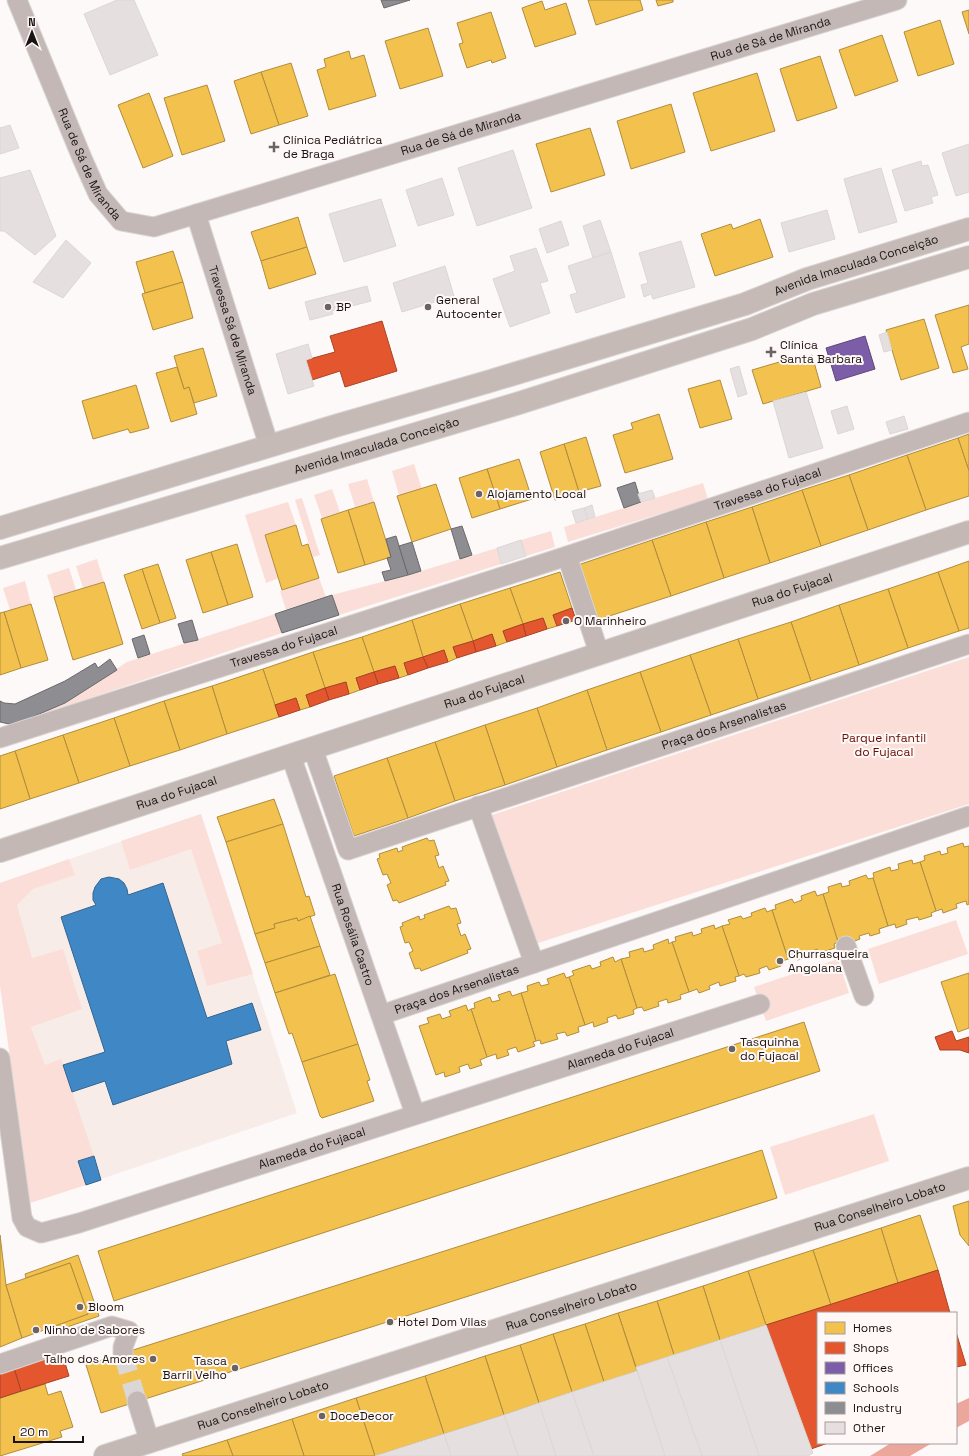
<svg xmlns="http://www.w3.org/2000/svg" width="969" height="1456" viewBox="0 0 969 1456" font-family="'Space Grotesk',sans-serif">
<style>
.built{fill:#f8ece9}
.green{fill:#fbded8}
.water{fill:#eca79c}
.homes{fill:#f2c14e;stroke:#b18d3c}
.shops{fill:#e4572e;stroke:#a74326}
.offices{fill:#7b5ea7;stroke:#5e487b}
.schools{fill:#3f88c5;stroke:#346590}
.industry{fill:#8d8d92;stroke:#6a696c}
.building{fill:#e5e0df;stroke:#dcd7d6}
.lines{fill:none;stroke-linecap:round;stroke-linejoin:round}
.street-tunnel{stroke:#dbd7d6;stroke-width:19;stroke-dasharray:19 10;stroke-linecap:butt}
.street-casing{stroke:#d8d5d4;stroke-width:21}
.secondary-casing{stroke:#d8d5d4;stroke-width:24}
.primary-casing{stroke:#d8d5d4;stroke-width:24}
.street{stroke:#c4b8b7;stroke-width:19}
.secondary{stroke:#c4b8b4;stroke-width:22}
.primary{stroke:#c6bab7;stroke-width:22}
.poi-dot{fill:#696463;stroke:#fff8f6;stroke-width:1.5}
.labels{text-anchor:middle;dominant-baseline:central;stroke-width:4;stroke-linejoin:round;paint-order:stroke}
.street-label{font-size:12px;fill:#191413;stroke:#fff8f6}
.poi-label{font-size:12px;fill:#191413;stroke:#fff8f6;text-anchor:start}
.park-label{font-size:12px;fill:#640e06;stroke:#fff8f6}
</style>
<rect width="100%" height="100%" fill="#fdf9f8"/>
<path class="built" d="M201 814 297 1113 30 1203 0 985V883Z"/>
<g class="green">
<path d="M414 464 422 489 399 495 392 471Z"/>
<path d="M367 479 374 502 355 507 348 484Z"/>
<path d="M703 483 708 499 568 542 564 527Z"/>
<path d="M332 489 340 512 322 518 314 495Z"/>
<path d="M302 498 320 555 313 557 295 500Z"/>
<path d="M288 502 296 525 265 535 279 578 266 583 245 515Z"/>
<path d="M551 531 555 547 526 556 521 540Z"/>
<path d="M497 548 501 564 339 615 332 595 408 575Z"/>
<path d="M97 559 104 582 83 588 76 566Z"/>
<path d="M69 568 76 590 54 597 47 575Z"/>
<path d="M319 578 326 597 286 610 280 591Z"/>
<path d="M25 581 31 604 10 610 3 588Z"/>
<path d="M275 614 282 633 23 721 65 703 127 662Z"/>
<path d="M969 657V804L535 944 492 815Z"/>
<path d="M201 814 253 974 207 986 197 951 222 943 191 849 130 870 121 841Z"/>
<path d="M69 859 75 875 33 889 17 905 32 958 63 949 82 1009 31 1027 45 1065 61 1059 94 1156 78 1161 86 1185 30 1203 0 985V883Z"/>
<path d="M956 920 968 954 879 984 868 949Z"/>
<path d="M838 959 849 993 766 1021 754 987Z"/>
<path d="M874 1114 889 1161 785 1195 770 1147Z"/>
</g>
<g class="water">
<path d="M969 1398V1421L956 1428V1404Z"/>
<path d="M891 1443H932L910 1456H870Z"/>
</g>
<g class="homes">
<path d="M588 0H640L643 10 596 25Z"/>
<path d="M656 0H673V2L658 6Z"/>
<path d="M542 1 545 10 566 3 576 34 535 47 522 8Z"/>
<path d="M969 10V34L962 12Z"/>
<path d="M491 12 506 58 492 63 491 60 467 68 459 44 463 43 457 23Z"/>
<path d="M940 20 954 64 918 76 904 32Z"/>
<path d="M428 28 443 76 400 89 385 41Z"/>
<path d="M882 35 898 81 855 96 839 50Z"/>
<path d="M349 51 351 59 364 55 376 96 329 110 317 70 326 67 324 59Z"/>
<path d="M820 56 837 108 797 121 780 69Z"/>
<path d="M291 63 308 116 279 125 261 72Z"/>
<path d="M261 72 279 125 251 134 234 81Z"/>
<path d="M757 73 775 131 711 151 693 93Z"/>
<path d="M207 85 225 141 182 155 164 98Z"/>
<path d="M149 93 173 156 143 168 118 105Z"/>
<path d="M671 104 685 152 631 169 617 121Z"/>
<path d="M590 128 605 175 551 192 536 144Z"/>
<path d="M298 217 307 247 261 261 251 232Z"/>
<path d="M760 219 773 257 715 276 701 234 731 224 733 229Z"/>
<path d="M307 247 316 274 269 289 261 261Z"/>
<path d="M173 251 183 282 145 293 136 262Z"/>
<path d="M183 282 193 318 153 330 142 294Z"/>
<path d="M969 305V344L961 347 968 369 953 373 935 315Z"/>
<path d="M924 319 939 368 901 380 886 330Z"/>
<path d="M203 348 217 396 194 403 189 387 184 389 174 356Z"/>
<path d="M812 355 821 387 763 404 752 370 793 358 794 361Z"/>
<path d="M177 367 184 389 189 387 197 414 171 422 156 373Z"/>
<path d="M720 380 732 419 700 428 688 389Z"/>
<path d="M136 385 149 428 130 433 128 429 93 439 82 401Z"/>
<path d="M659 414 673 459 625 473 613 435 633 429 631 423Z"/>
<path d="M969 434V471L958 438Z"/>
<path d="M586 437 601 486 579 492 564 444Z"/>
<path d="M958 438 969 471V496L926 510 907 455Z"/>
<path d="M564 444 579 492 555 500 540 452Z"/>
<path d="M907 455 926 510 868 530 849 475Z"/>
<path d="M519 459 532 499 500 509 487 469Z"/>
<path d="M487 469 500 509 472 518 459 478Z"/>
<path d="M849 475 868 530 821 546 802 490Z"/>
<path d="M436 484 451 529 412 542 397 496Z"/>
<path d="M802 490 821 546 770 563 752 507Z"/>
<path d="M374 502 391 557 365 565 348 510Z"/>
<path d="M752 507 770 563 724 578 706 522Z"/>
<path d="M348 510 365 565 338 573 321 519Z"/>
<path d="M706 522 724 578 671 596 652 540Z"/>
<path d="M296 525 302 546 308 544 319 578 282 590 265 535Z"/>
<path d="M652 540 671 596 597 620 578 565Z"/>
<path d="M237 544 253 597 228 605 211 552Z"/>
<path d="M211 552 228 605 203 613 186 560Z"/>
<path d="M969 561V628L959 631 938 572Z"/>
<path d="M158 564 176 618 160 623 142 569Z"/>
<path d="M142 569 160 623 142 629 124 575Z"/>
<path d="M560 572 572 608 553 615 557 626 547 629 543 618 523 624 510 588Z"/>
<path d="M938 572 959 631 908 648 888 589Z"/>
<path d="M104 582 123 644 73 660 54 597Z"/>
<path d="M510 588 523 624 503 631 507 642 496 646 492 634 473 641 460 604Z"/>
<path d="M888 589 908 648 859 665 839 605Z"/>
<path d="M31 604 48 660 21 668 4 612Z"/>
<path d="M460 604 473 641 453 647 457 658 448 662 444 650 423 657 412 620Z"/>
<path d="M839 605 859 665 811 681 791 622Z"/>
<path d="M4 612 21 668 0 675V613Z"/>
<path d="M412 620 423 657 404 663 408 675 399 678 395 666 374 672 362 637Z"/>
<path d="M791 622 811 681 758 699 738 639Z"/>
<path d="M362 637 374 672 356 678 360 690 349 694 346 682 325 688 313 652Z"/>
<path d="M738 639 758 699 711 715 690 655Z"/>
<path d="M313 652 325 688 306 695 310 707 300 710 296 698 275 705 263 669Z"/>
<path d="M690 655 711 715 661 732 640 672Z"/>
<path d="M263 669 279 717 227 734 212 686Z"/>
<path d="M640 672 661 732 607 750 587 690Z"/>
<path d="M212 686 227 734 180 750 164 701Z"/>
<path d="M587 690 607 750 557 767 537 708Z"/>
<path d="M164 701 180 750 130 766 114 718Z"/>
<path d="M537 708 557 767 505 785 485 725Z"/>
<path d="M114 718 130 766 79 783 63 735Z"/>
<path d="M485 725 505 785 455 801 435 742Z"/>
<path d="M63 735 79 783 30 799 15 751Z"/>
<path d="M435 742 455 801 408 818 387 758Z"/>
<path d="M15 751 30 799 0 809V756Z"/>
<path d="M387 758 408 818 354 836 334 776Z"/>
<path d="M274 799 283 824 226 842 217 817Z"/>
<path d="M283 824 306 897 309 896 315 915 298 921 297 918 274 924 275 928 255 934 226 842Z"/>
<path d="M427 838 429 841 434 840 439 855 435 856 439 868 443 866 449 881 445 882 446 885 399 903 397 900 393 901 387 885 391 883 387 874 383 875 377 859 380 858 379 854 397 848 398 852 403 850 402 847Z"/>
<path d="M963 843 964 847 969 846V904L967 905 966 901 956 904 957 908 943 913 942 909 936 911 920 862 925 860 924 856 940 851 941 855 948 853 947 848Z"/>
<path d="M912 860 913 864 920 862 936 911 931 913 932 916 919 920 918 917 906 920 907 924 896 928 895 924 888 926 873 878 874 877 873 873 890 867 891 871 899 869 898 864Z"/>
<path d="M866 875 868 879 873 878 888 926 879 929 880 933 870 936 869 933 859 936 860 939 844 945 838 942 823 894 829 892 828 887 841 883 842 887 850 885 849 881Z"/>
<path d="M815 891 817 896 823 894 838 942 834 944 835 948 819 953 817 949 808 953 809 957 797 960 796 956 788 959 772 910 776 909 775 905 792 899 794 903 802 900 801 896Z"/>
<path d="M449 906 451 909 456 908 461 923 457 924 461 936 465 934 471 949 467 950 468 953 421 971 420 968 415 969 409 953 413 951 409 942 405 943 400 927 403 926 402 923 419 916 420 920 425 918 424 915Z"/>
<path d="M765 908 767 912 772 910 788 959 780 962 781 966 769 970 767 966 759 969 760 973 746 977 744 974 739 976 722 926 730 924 728 920 741 916 743 919 752 916 751 913Z"/>
<path d="M310 916 320 946 265 963 255 934 275 928 274 924 297 918 298 921Z"/>
<path d="M714 925 715 929 722 926 739 976 735 977 736 981 720 986 719 982 709 986 710 989 699 993 697 989 689 992 672 942 676 941 675 937 692 932 693 936 702 933 701 929Z"/>
<path d="M668 939 669 944 672 942 689 992 680 995 681 999 668 1003 667 999 658 1002 659 1006 644 1011 642 1007 637 1008 621 959 630 957 629 952 643 948 644 952 654 949 653 945Z"/>
<path d="M320 946 330 975 275 993 265 963Z"/>
<path d="M613 957 615 962 621 959 637 1008 633 1010 634 1014 618 1019 616 1015 607 1018 608 1022 594 1027 593 1022 585 1025 569 977 574 975 572 971 590 965 592 969 601 966 600 962Z"/>
<path d="M564 973 566 978 569 977 585 1025 578 1027 579 1032 567 1036 565 1032 556 1034 558 1039 541 1044 540 1040 536 1041 521 993 528 991 527 986 539 982 541 986 549 984 547 979Z"/>
<path d="M969 973V1028L958 1032 941 982Z"/>
<path d="M335 974 358 1044 302 1062 292 1033 289 1034 275 993Z"/>
<path d="M510 991 512 996 521 993 536 1041 533 1042 535 1046 518 1052 516 1047 507 1050 509 1055 497 1059 496 1054 487 1057 471 1009 475 1008 474 1003 490 997 492 1002 500 1000 498 995Z"/>
<path d="M466 1005 468 1011 471 1009 487 1057 480 1060 482 1065 470 1069 468 1064 459 1067 460 1072 445 1077 444 1072 436 1075 419 1026 429 1023 427 1018 440 1014 442 1019 451 1016 449 1011Z"/>
<path d="M804 1022 820 1071 114 1301 98 1251Z"/>
<path d="M358 1044 370 1080 367 1081 374 1101 322 1118 320 1116 302 1062Z"/>
<path d="M762 1150 777 1198 101 1413 86 1365Z"/>
<path d="M969 1201V1246L960 1235 953 1206Z"/>
<path d="M920 1215 938 1270 898 1283 881 1228Z"/>
<path d="M881 1228 898 1283 831 1305 813 1250Z"/>
<path d="M0 1235 6 1285 22 1338 0 1347Z"/>
<path d="M813 1250 831 1305 766 1325 748 1271Z"/>
<path d="M78 1255 99 1316 47 1334 45 1329 88 1314 70 1263 26 1278 25 1274Z"/>
<path d="M70 1263 88 1314 22 1338 6 1285Z"/>
<path d="M748 1271 766 1325 720 1340 703 1286Z"/>
<path d="M703 1286 720 1340 674 1355 657 1301Z"/>
<path d="M657 1301 674 1355 636 1367 618 1313Z"/>
<path d="M618 1313 637 1371 604 1382 585 1324Z"/>
<path d="M585 1324 604 1382 572 1392 553 1334Z"/>
<path d="M553 1334 572 1392 539 1403 520 1345Z"/>
<path d="M520 1345 539 1403 504 1415 485 1356Z"/>
<path d="M485 1356 504 1415 444 1434 425 1376Z"/>
<path d="M425 1376 444 1434 375 1456 356 1398Z"/>
<path d="M45 1384 48 1395 61 1391 73 1427 60 1431 62 1437 0 1456V1398Z"/>
<path d="M356 1398 375 1456H304L292 1419Z"/>
<path d="M292 1419 304 1456H233L227 1440Z"/>
<path d="M227 1440 233 1456H183L182 1454Z"/>
</g>
<g class="shops">
<path d="M382 321 397 371 345 387 340 371 312 380 306 360 335 352 330 336Z"/>
<path d="M572 608 576 620 557 626 553 615Z"/>
<path d="M543 618 547 629 526 636 523 624Z"/>
<path d="M523 624 526 636 507 642 503 631Z"/>
<path d="M492 634 496 646 476 652 473 641Z"/>
<path d="M473 641 476 652 457 658 453 647Z"/>
<path d="M444 650 448 662 428 668 423 657Z"/>
<path d="M423 657 428 668 408 675 404 663Z"/>
<path d="M395 666 399 678 378 684 374 672Z"/>
<path d="M374 672 378 684 360 690 356 678Z"/>
<path d="M346 682 349 694 329 700 325 688Z"/>
<path d="M325 688 329 700 310 707 306 695Z"/>
<path d="M296 698 300 710 279 717 275 705Z"/>
<path d="M952 1031 956 1041 969 1037V1053L960 1050H940L935 1037Z"/>
<path d="M938 1270 950 1313H818V1443H828L811 1449 766 1325Z"/>
<path d="M956 1332 966 1365 956 1367Z"/>
<path d="M62 1353 69 1376 21 1391 14 1368Z"/>
<path d="M14 1368 21 1391 0 1398V1372Z"/>
</g>
<path class="offices" d="M865 336 875 369 836 381 826 348Z"/>
<g class="schools">
<path d="M109 877 119 879 124 883 127 889 128 895 163 883 207 1018 252 1003 261 1030 226 1041 232 1064 113 1105 105 1081 72 1092 63 1065 105 1052 61 917 96 905 93 900V893L95 887 101 879Z"/>
<path d="M94 1156 101 1180 86 1185 78 1161Z"/>
</g>
<g class="industry">
<path d="M381 0H410L384 8Z"/>
<path d="M635 482 641 502 624 508 617 488Z"/>
<path d="M462 526 472 555 460 559 451 529Z"/>
<path d="M396 536 408 575 385 581 382 572 391 570 387 558 391 557 386 539Z"/>
<path d="M412 542 421 571 408 575 399 546Z"/>
<path d="M332 595 339 615 282 633 275 614Z"/>
<path d="M192 620 198 640 184 643 178 624Z"/>
<path d="M144 635 150 654 138 658 132 639Z"/>
<path d="M110 659 117 670 65 703 23 721 9 724 0 722V701L4 703 15 704 65 681 95 663 98 668Z"/>
</g>
<g class="building">
<path d="M117 0H134L158 55 110 75 84 14Z"/>
<path d="M10 125 19 148 0 154V128Z"/>
<path d="M969 144V192L956 196 942 153Z"/>
<path d="M513 150 532 208 477 226 458 168Z"/>
<path d="M921 161 922 166 928 165 938 195 931 197 933 203 905 211 892 170Z"/>
<path d="M881 168 897 222 859 233 844 179Z"/>
<path d="M30 170 56 236 35 255 4 231H0V178Z"/>
<path d="M442 178 454 215 418 226 406 190Z"/>
<path d="M381 199 396 246 344 262 329 214Z"/>
<path d="M827 210 835 239 789 252 781 223Z"/>
<path d="M600 220 611 252 593 258 583 226Z"/>
<path d="M561 221 569 245 547 253 539 229Z"/>
<path d="M66 240 91 263 63 298 33 282Z"/>
<path d="M681 241 695 287 653 299 651 294 644 297 641 285 648 283 639 253Z"/>
<path d="M536 248 548 281 540 283 550 313 510 327 493 279 515 271 510 256Z"/>
<path d="M611 252 625 297 576 313 570 295 577 293 568 266Z"/>
<path d="M445 266 454 296 402 312 393 283Z"/>
<path d="M367 286 371 301 332 311 333 314 310 320 305 302Z"/>
<path d="M887 332 892 350 884 352 879 335Z"/>
<path d="M308 344 312 358 306 360 314 386 288 394 276 354Z"/>
<path d="M739 366 747 394 738 397 730 369Z"/>
<path d="M806 392 823 448 789 458 773 401Z"/>
<path d="M847 406 854 429 838 434 831 411Z"/>
<path d="M904 416 908 429 890 434 886 422Z"/>
<path d="M652 490 655 498 641 502 638 494Z"/>
<path d="M592 505 595 517 588 519 584 508Z"/>
<path d="M584 508 588 519 576 523 572 511Z"/>
<path d="M521 540 526 556 501 564 497 548Z"/>
<path d="M766 1325 813 1453 808 1456H759L720 1340Z"/>
<path d="M720 1340 759 1456H702L667 1357Z"/>
<path d="M667 1357 702 1456H665L636 1367Z"/>
<path d="M637 1371 665 1456H594L572 1392Z"/>
<path d="M572 1392 594 1456H556L539 1403Z"/>
<path d="M539 1403 556 1456H518L504 1415Z"/>
<path d="M504 1415 518 1456H451L444 1434Z"/>
<path d="M444 1434 451 1456H375Z"/>
</g>
<g class="lines">
<path class="street-tunnel" d="M123 1354 137 1401"/>
<defs>
<g id="street">
<path id="s1" d="M17 0 82 158 98 194 121 221 154 227 897 0"/>
<path id="s2" d="M196 214 269 446"/>
<path d="M567 556 599 653"/>
<path id="s3" d="M0 738 567 556 969 422"/>
<path id="s4" d="M313 749 348 850 969 644"/>
<path id="s5" d="M291 756 415 1114"/>
<path d="M478 806 534 963"/>
<path d="M846 946 864 996"/>
<path id="s6" d="M381 1015 969 816"/>
<path id="s7" d="M0 1058 22 1218 27 1227 41 1233 79 1223 760 1004"/>
<path d="M0 1364 112 1326 129 1331 123 1347V1354"/>
<path d="M137 1401 150 1443"/>
</g>
<g id="secondary">
<path id="s8" d="M0 851 969 532"/>
<path id="s9" d="M105 1456 969 1178"/>
</g>
<g id="primary">
<path id="s10" d="M0 528 335 426 487 382 745 304 807 279 969 229"/>
<path id="s11" d="M0 558 516 404 752 329 813 304 969 257"/>
</g>
</defs>
<use href="#street" class="street-casing"/>
<use href="#secondary" class="secondary-casing"/>
<use href="#primary" class="primary-casing"/>
<use href="#street" class="street"/>
<use href="#secondary" class="secondary"/>
<use href="#primary" class="primary"/>
</g>
<g class="poi-dot">
<path d="M272 141h4v4h4v4h-4v4h-4v-4h-4v-4h4z"/>
<circle cx="328" cy="307" r="4"/>
<circle cx="428" cy="307" r="4"/>
<path d="M769 346h4v4h4v4h-4v4h-4v-4h-4v-4h4z"/>
<circle cx="479" cy="494" r="4"/>
<circle cx="566" cy="621" r="4"/>
<circle cx="780" cy="961" r="4"/>
<circle cx="732" cy="1049" r="4"/>
<circle cx="80" cy="1307" r="4"/>
<circle cx="390" cy="1322" r="4"/>
<circle cx="36" cy="1330" r="4"/>
<circle cx="153" cy="1359" r="4"/>
<circle cx="235" cy="1368" r="4"/>
<circle cx="322" cy="1416" r="4"/>
</g>
<g class="labels">
<g class="street-label">
<text stroke="none"><textPath href="#s1" startOffset="924">Rua de Sá de Miranda</textPath></text>
<text stroke="none"><textPath href="#s1" startOffset="600">Rua de Sá de Miranda</textPath></text>
<text stroke="none"><textPath href="#s1" startOffset="180">Rua de Sá de Miranda</textPath></text>
<text stroke="none"><textPath href="#s10" startOffset="896">Avenida Imaculada Conceição</textPath></text>
<text stroke="none"><textPath href="#s2" startOffset="122">Travessa Sá de Miranda</textPath></text>
<text stroke="none"><textPath href="#s11" startOffset="393">Avenida Imaculada Conceição</textPath></text>
<text stroke="none"><textPath href="#s3" startOffset="807">Travessa do Fujacal</textPath></text>
<text stroke="none"><textPath href="#s8" startOffset="834">Rua do Fujacal</textPath></text>
<text stroke="none"><textPath href="#s3" startOffset="298">Travessa do Fujacal</textPath></text>
<text stroke="none"><textPath href="#s8" startOffset="510">Rua do Fujacal</textPath></text>
<text stroke="none"><textPath href="#s4" startOffset="503">Praça dos Arsenalistas</textPath></text>
<text stroke="none"><textPath href="#s8" startOffset="186">Rua do Fujacal</textPath></text>
<text stroke="none"><textPath href="#s5" startOffset="189">Rua Rosália Castro</textPath></text>
<text stroke="none"><textPath href="#s6" startOffset="80">Praça dos Arsenalistas</textPath></text>
<text stroke="none"><textPath href="#s7" startOffset="795">Alameda do Fujacal</textPath></text>
<text stroke="none"><textPath href="#s7" startOffset="471">Alameda do Fujacal</textPath></text>
<text stroke="none"><textPath href="#s9" startOffset="814">Rua Conselheiro Lobato</textPath></text>
<text stroke="none"><textPath href="#s9" startOffset="490">Rua Conselheiro Lobato</textPath></text>
<text stroke="none"><textPath href="#s9" startOffset="166">Rua Conselheiro Lobato</textPath></text>
</g>
<g class="poi-label">
<text x="283" y="140">Clínica Pediátrica<tspan x="283" dy="14">de Braga</tspan></text>
<text x="436" y="300">General<tspan x="436" dy="14">Autocenter</tspan></text>
<text x="336" y="307">BP</text>
<text x="780" y="345">Clínica<tspan x="780" dy="14">Santa Barbara</tspan></text>
<text x="487" y="494">Alojamento Local</text>
<text x="574" y="621">O Marinheiro</text>
<text x="788" y="954">Churrasqueira<tspan x="788" dy="14">Angolana</tspan></text>
<text x="740" y="1042">Tasquinha<tspan x="740" dy="14">do Fujacal</tspan></text>
<text x="88" y="1307">Bloom</text>
<text x="398" y="1322">Hotel Dom Vilas</text>
<text x="44" y="1330">Ninho de Sabores</text>
<text x="145" y="1359" text-anchor="end">Talho dos Amores</text>
<text x="227" y="1361" text-anchor="end">Tasca<tspan x="227" dy="14">Barril Velho</tspan></text>
<text x="330" y="1416">DoceDecor</text>
</g>
<g class="park-label">
<text x="884" y="738">Parque infantil<tspan x="884" dy="14">do Fujacal</tspan></text>
</g>
</g>
<rect x="817" y="1312" width="140" height="132" fill="#fff8f6" stroke="#a39d9b"/>
<rect x="825" y="1322" width="20" height="12" fill="#f2c14e" stroke="#a39d9b"/>
<text x="853" y="1332" font-size="12" fill="#191413">Homes</text>
<rect x="825" y="1342" width="20" height="12" fill="#e4572e" stroke="#a39d9b"/>
<text x="853" y="1352" font-size="12" fill="#191413">Shops</text>
<rect x="825" y="1362" width="20" height="12" fill="#7b5ea7" stroke="#a39d9b"/>
<text x="853" y="1372" font-size="12" fill="#191413">Offices</text>
<rect x="825" y="1382" width="20" height="12" fill="#3f88c5" stroke="#a39d9b"/>
<text x="853" y="1392" font-size="12" fill="#191413">Schools</text>
<rect x="825" y="1402" width="20" height="12" fill="#8d8d92" stroke="#a39d9b"/>
<text x="853" y="1412" font-size="12" fill="#191413">Industry</text>
<rect x="825" y="1422" width="20" height="12" fill="#e5e0df" stroke="#a39d9b"/>
<text x="853" y="1432" font-size="12" fill="#191413">Other</text>
<g transform="translate(32 32)" stroke="#fff8f6" stroke-width="3" paint-order="stroke">
<path d="M0-3L7 15L0 10L-7 15Z" fill="#191413"/>
<text y="-6" font-size="11" font-weight="bold" text-anchor="middle" fill="#191413">N</text>
</g>
<path d="M14 1436v6h69v-6" fill="none" stroke="#191413" stroke-width="2"/>
<text x="20" y="1436" font-size="12" fill="#191413" stroke="#fff8f6" stroke-width="3" paint-order="stroke">20 m</text>
</svg>
